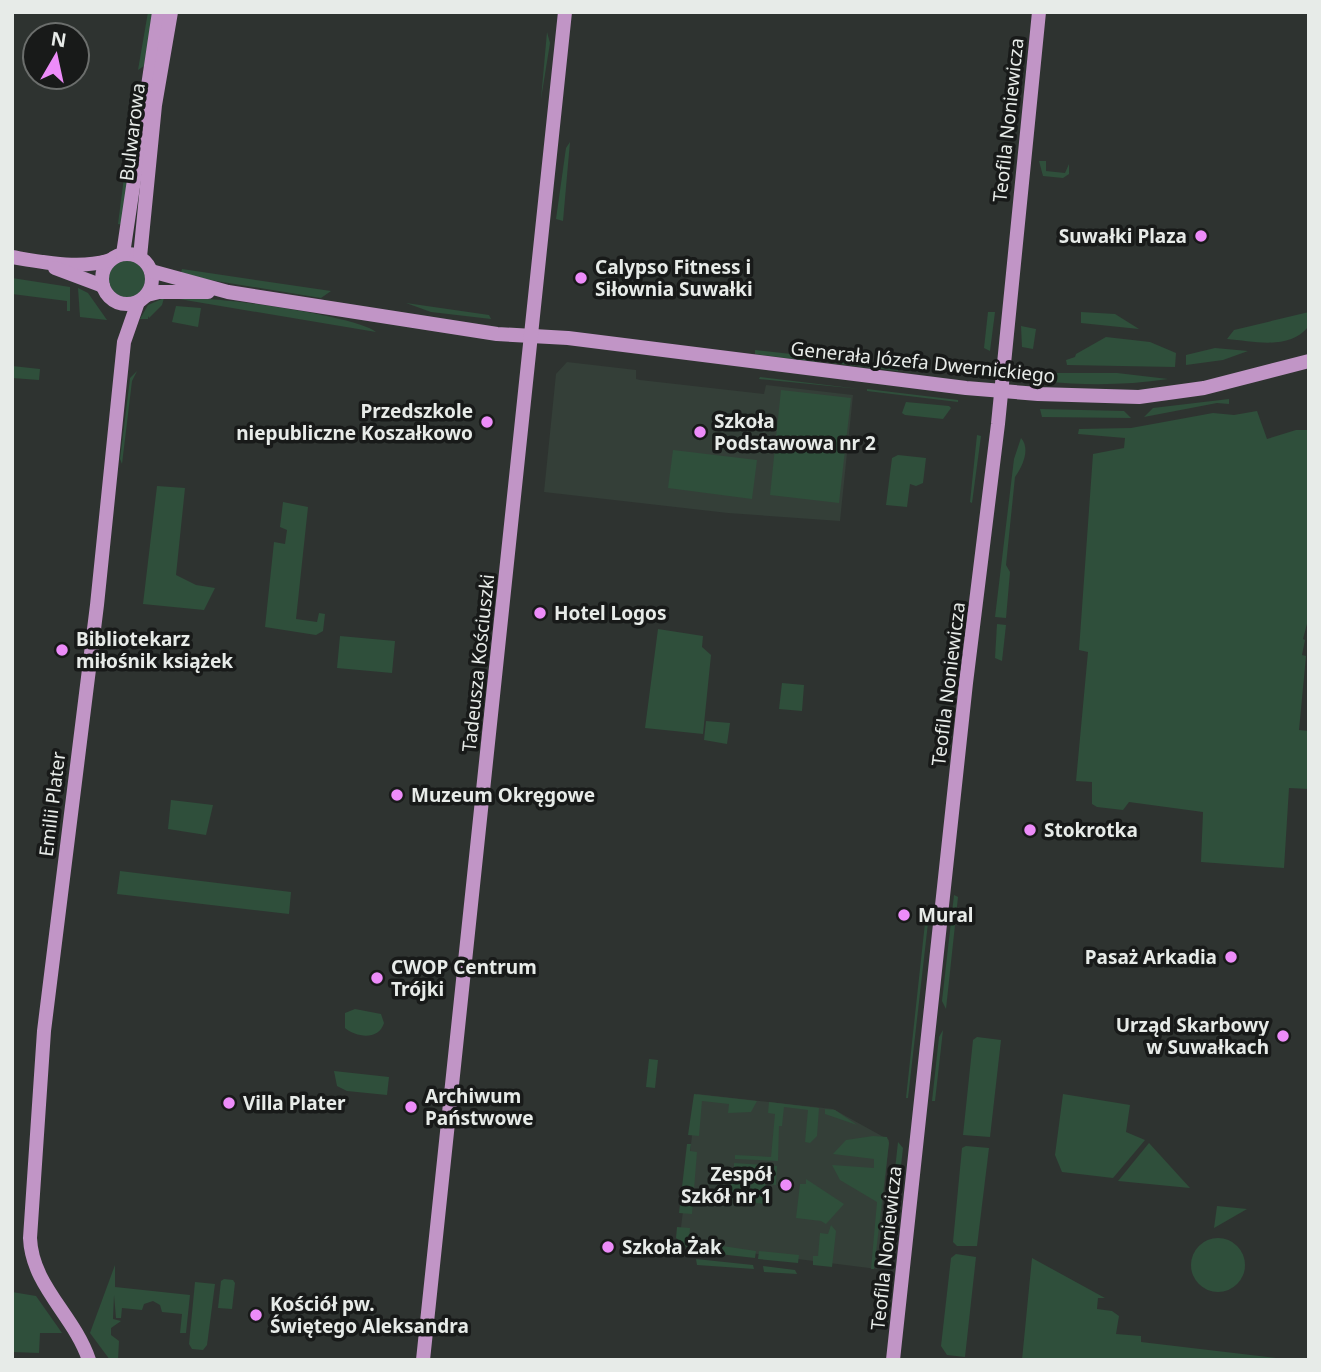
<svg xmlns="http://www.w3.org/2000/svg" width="1321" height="1372" viewBox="0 0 1321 1372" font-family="'Noto Sans',sans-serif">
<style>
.built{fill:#343f38}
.green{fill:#2f4f3b}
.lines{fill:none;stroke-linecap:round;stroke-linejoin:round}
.secondary{stroke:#c195c6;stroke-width:14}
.poi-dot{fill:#ed8cf9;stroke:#181a19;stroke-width:2.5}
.labels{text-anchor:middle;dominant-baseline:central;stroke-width:7;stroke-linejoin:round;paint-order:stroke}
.street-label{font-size:19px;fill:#e7ebe8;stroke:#181a19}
.poi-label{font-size:19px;font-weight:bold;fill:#e7ebe8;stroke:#181a19;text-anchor:start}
</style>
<rect width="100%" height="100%" fill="#2e3330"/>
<g class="built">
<path d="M567 362 636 370V379L640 380 764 394 766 385 853 395 840 521 728 513 544 492 556 374Z"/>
<path d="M697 1094 833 1109 889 1140 877 1269 679 1244Z"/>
</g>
<g class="green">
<path d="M148 12H154L144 66 138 70Z"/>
<path d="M547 32 550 43 541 99Z"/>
<path d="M1014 88H1019L1014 138 1009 137Z"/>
<path d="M133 107 138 108 123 225 118 224Z"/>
<path d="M570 142 563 221 556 219 566 148Z"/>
<path d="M1039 161H1046V171L1065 173 1069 164V174L1063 178 1043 176Z"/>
<circle cx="127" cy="279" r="25"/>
<path d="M182 269 331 291 321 298 180 275Z"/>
<path d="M12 278 70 287V311H67V301L12 294Z"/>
<path d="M78 288 88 293 107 320 80 317Z"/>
<path d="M164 298 162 305 149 318 148 316V319H140L148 305Z"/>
<path d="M179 299C206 294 358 316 376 332Z"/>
<path d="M406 303 489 315 491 319 431 312Z"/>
<path d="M176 306 201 308 198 327 172 322Z"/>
<path d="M988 312H995L990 351 984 348Z"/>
<path d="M1081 312 1115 314 1139 329 1081 323Z"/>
<path d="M1309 312V326C1289 351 1254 341 1227 339L1234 330Z"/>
<path d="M1021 326 1036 329 1033 349 1022 347Z"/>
<path d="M1106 337 1150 342 1176 353 1175 367 1067 365 1066 360 1075 357 1076 354Z"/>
<path d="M1215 348 1248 351 1223 360 1186 365V355Z"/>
<path d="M755 350 818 357 817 362 755 354Z"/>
<path d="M832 358 899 366 898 371 832 363Z"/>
<path d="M12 366 40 369 39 380 12 378Z"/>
<path d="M137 371 132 381 122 464 120 459 130 378Z"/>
<path d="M1049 373H1117L1168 379C1127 385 1086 386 1044 381Z"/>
<path d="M760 377 860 389 759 379Z"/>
<path d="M867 389 958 400V402L867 391Z"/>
<path d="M781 390 851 398 839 503 770 495Z"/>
<path d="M1229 399V404L1217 403 1144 417 1153 408Z"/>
<path d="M906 402 949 406 951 408 943 419 905 415 902 413Z"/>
<path d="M1040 409 1124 411 1131 418 1042 417Z"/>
<path d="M1257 411 1267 439 1296 430H1309V616L1303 639 1305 640 1302 655 1306 656 1299 730 1309 731V789L1289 788 1284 868 1201 862 1203 812 1129 802 1123 810 1097 807 1092 804V782L1076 781 1088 652 1079 650 1093 454 1124 448 1125 438 1078 434 1079 429 1131 428 1213 413 1234 415Z"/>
<path d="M977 435 981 436 972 503 970 502Z"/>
<path d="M1021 438C1031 449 1022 467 1015 477L1006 565 1010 572 1006 618 995 617 1014 459Z"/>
<path d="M673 450 757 460 752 499 668 488Z"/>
<path d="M898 455 926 458 923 483 916 486 910 484 907 507 886 505 892 458Z"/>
<path d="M157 486 185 488 176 575 196 585 215 588 204 610 143 604Z"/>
<path d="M283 502 308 507 296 619 317 622 319 613 325 614 323 631 316 635 265 627 274 542 285 544 287 530 280 527Z"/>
<path d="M997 624 1006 625 1002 661 995 658Z"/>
<path d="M658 629 703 636 702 647 711 655 703 734 645 728Z"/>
<path d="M340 636 395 641 392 673 337 668Z"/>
<path d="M782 683 804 685 802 711 779 709Z"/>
<path d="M706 721 730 723 727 744 704 740Z"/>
<path d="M171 800 213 805 206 835 168 829Z"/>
<path d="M120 871 291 892 289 914 117 894Z"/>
<path d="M954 895 958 897 946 1009 942 1001Z"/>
<path d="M925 923H928L908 1098H906Z"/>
<path d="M355 1009 381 1014 384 1023C379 1040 357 1038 345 1028V1013Z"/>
<path d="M943 1030 935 1101H932L939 1037Z"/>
<path d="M977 1037 1001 1040 990 1137 963 1135 973 1040Z"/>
<path d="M649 1059 658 1060 655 1088 646 1087Z"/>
<path d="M334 1071 389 1077 387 1095 347 1091 337 1086Z"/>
<path d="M694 1094 757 1101 751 1112 728 1113 729 1104 702 1101 699 1136 688 1135Z"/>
<path d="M1063 1094 1130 1105 1126 1132 1145 1140 1113 1178 1062 1172 1055 1155Z"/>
<path d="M769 1102 819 1108 817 1136 810 1143 805 1142 808 1110 784 1107 782 1126H779L778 1161 735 1159V1155L771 1157 775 1114 768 1113Z"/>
<path d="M825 1109 835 1110 857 1125 825 1114Z"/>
<path d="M873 1136 887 1137 889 1143 874 1269H871L877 1202 840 1180 832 1165 874 1168V1159L833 1154 846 1140Z"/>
<path d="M898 1142 903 1148 891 1256 886 1252Z"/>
<path d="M1149 1143 1190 1188 1118 1181Z"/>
<path d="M687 1144H691L690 1151 697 1152 692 1214 679 1213Z"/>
<path d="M966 1146 989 1148 977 1246H957L953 1242 962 1148Z"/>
<path d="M734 1163 777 1166 776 1185 769 1184 770 1170 734 1167Z"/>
<path d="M736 1172 747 1173 745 1202 742 1199H738L737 1202 730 1198 732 1176Z"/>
<path d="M752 1173 766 1174 764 1204 749 1202Z"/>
<path d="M806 1179 844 1204 826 1224 821 1221 796 1218 800 1184H806Z"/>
<path d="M1217 1206 1247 1209 1214 1228Z"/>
<path d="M831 1225 836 1231 832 1267 813 1265V1256H818L820 1233 828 1234Z"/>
<path d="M677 1227 690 1228 689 1241 756 1251 755 1258 691 1251 676 1238Z"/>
<circle cx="1218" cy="1265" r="27"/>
<path d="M759 1251 799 1255 798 1263 758 1259Z"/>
<path d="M956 1254 976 1257 965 1357 947 1355 941 1346 951 1258Z"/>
<path d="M1032 1258 1105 1298H1098L1097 1309 1112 1311 1119 1316 1116 1334 1141 1336V1342L1293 1360H1022Z"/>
<path d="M696 1259 753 1265 754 1269 697 1265Z"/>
<path d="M115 1265V1287L190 1295 186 1333H180L182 1314 162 1312 160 1305 153 1301 144 1304 142 1310 122 1308 121 1318H116L114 1295 113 1319 121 1321 111 1328V1335L119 1341 118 1360H110L90 1333Z"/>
<path d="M763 1266 795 1270 797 1274 764 1272Z"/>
<path d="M224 1279 233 1280 235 1283 232 1309 218 1308 221 1281Z"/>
<path d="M195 1282 215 1284 207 1345 203 1350 192 1349 189 1344Z"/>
<path d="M12 1292 36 1296 62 1333H40L39 1353 12 1352Z"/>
</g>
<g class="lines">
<g class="secondary">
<circle cx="127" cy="279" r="25"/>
<path d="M123 254 159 12"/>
<path d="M12 257C42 262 81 270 110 260"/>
<path d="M140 257 155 105 171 12"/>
<path d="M55 268 103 286"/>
<path d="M151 271 228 292 497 334 568 338 966 388 1038 394 1139 397 1204 388 1309 361"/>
<path d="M147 295 159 292H208"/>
<path d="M89 1360C74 1315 32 1286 30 1238L44 1031 97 605 124 342 138 302"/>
<path d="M423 1360 565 12"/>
<path d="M893 1360 966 683 998 424 1039 12"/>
</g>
</g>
<g class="poi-dot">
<circle cx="1201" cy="236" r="7"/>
<circle cx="581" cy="278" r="7"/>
<circle cx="487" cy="422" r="7"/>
<circle cx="700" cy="432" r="7"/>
<circle cx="540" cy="613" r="7"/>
<circle cx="62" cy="650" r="7"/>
<circle cx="397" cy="795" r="7"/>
<circle cx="1030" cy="830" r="7"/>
<circle cx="904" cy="915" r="7"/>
<circle cx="1231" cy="957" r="7"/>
<circle cx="377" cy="978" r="7"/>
<circle cx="1283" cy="1036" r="7"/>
<circle cx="229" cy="1103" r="7"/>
<circle cx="411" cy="1107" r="7"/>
<circle cx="786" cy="1185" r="7"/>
<circle cx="608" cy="1247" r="7"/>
<circle cx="256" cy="1315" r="7"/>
</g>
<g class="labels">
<g class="street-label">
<text transform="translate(1008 120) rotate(-84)">Teofila Noniewicza</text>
<text transform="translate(132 132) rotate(-83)">Bulwarowa</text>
<text transform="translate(923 362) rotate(6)">Generała Józefa Dwernickiego</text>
<text transform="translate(478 663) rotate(-84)">Tadeusza Kościuszki</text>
<text transform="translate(948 684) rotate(-83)">Teofila Noniewicza</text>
<text transform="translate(52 804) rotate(-83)">Emilii Plater</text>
<text transform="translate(886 1248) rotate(-84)">Teofila Noniewicza</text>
</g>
<g class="poi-label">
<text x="1187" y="236" text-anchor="end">Suwałki Plaza</text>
<text x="595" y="267">Calypso Fitness i<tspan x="595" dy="22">Siłownia Suwałki</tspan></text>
<text x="473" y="411" text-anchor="end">Przedszkole<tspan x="473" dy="22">niepubliczne Koszałkowo</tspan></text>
<text x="714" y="421">Szkoła<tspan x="714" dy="22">Podstawowa nr 2</tspan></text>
<text x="554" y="613">Hotel Logos</text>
<text x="76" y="639">Bibliotekarz<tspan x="76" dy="22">miłośnik książek</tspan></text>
<text x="411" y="795">Muzeum Okręgowe</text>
<text x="1044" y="830">Stokrotka</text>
<text x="918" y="915">Mural</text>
<text x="1217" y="957" text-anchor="end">Pasaż Arkadia</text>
<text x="391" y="967">CWOP Centrum<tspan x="391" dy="22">Trójki</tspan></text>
<text x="1269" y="1025" text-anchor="end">Urząd Skarbowy<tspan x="1269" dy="22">w Suwałkach</tspan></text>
<text x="425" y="1096">Archiwum<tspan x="425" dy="22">Państwowe</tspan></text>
<text x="243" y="1103">Villa Plater</text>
<text x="772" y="1174" text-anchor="end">Zespół<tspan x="772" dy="22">Szkół nr 1</tspan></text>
<text x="622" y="1247">Szkoła Żak</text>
<text x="270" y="1304">Kościół pw.<tspan x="270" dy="22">Świętego Aleksandra</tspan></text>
</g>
</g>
<rect width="1321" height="1372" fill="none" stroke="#e7ebe8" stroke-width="28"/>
<g transform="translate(56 56) rotate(9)"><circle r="33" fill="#181a19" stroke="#6b6e6c" stroke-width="2"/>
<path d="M0-5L12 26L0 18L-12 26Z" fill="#ed8cf9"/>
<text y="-10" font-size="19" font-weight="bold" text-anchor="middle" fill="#e7ebe8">N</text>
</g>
</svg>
